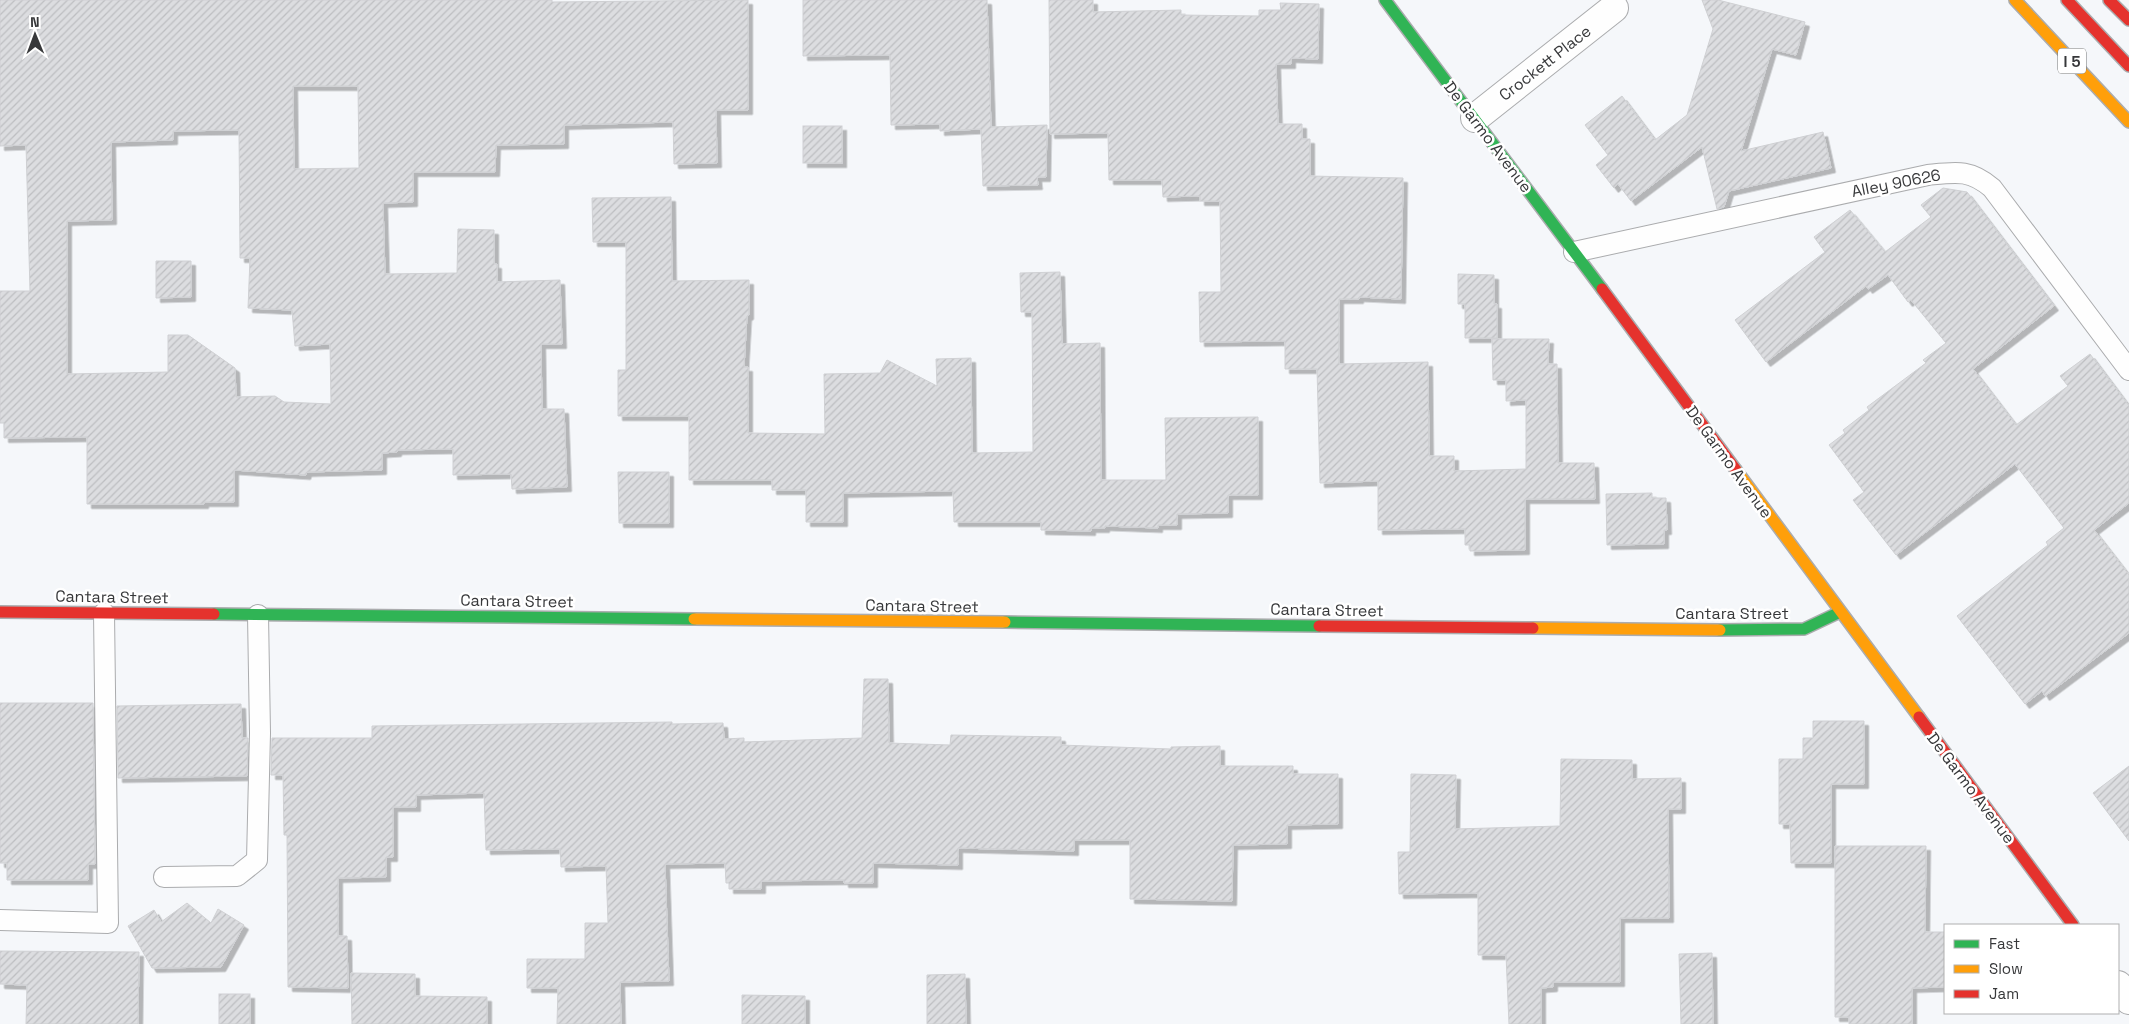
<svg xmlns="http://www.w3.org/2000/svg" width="2129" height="1024" viewBox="0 0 2129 1024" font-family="'Space Grotesk',sans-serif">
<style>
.building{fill:url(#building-hatch);stroke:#cfd0d3;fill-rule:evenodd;filter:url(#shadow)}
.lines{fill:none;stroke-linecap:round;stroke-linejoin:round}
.lane-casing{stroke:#abacae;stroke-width:22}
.street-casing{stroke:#abacae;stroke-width:30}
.fast-casing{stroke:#abacae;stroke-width:14}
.slow-casing{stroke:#abacae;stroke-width:14}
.jam-casing{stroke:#abacae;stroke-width:14}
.lane{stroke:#fefefe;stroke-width:20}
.street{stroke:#fefefe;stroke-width:28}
.fast{stroke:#30b455;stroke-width:11}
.slow{stroke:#ff9f0a;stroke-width:11}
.jam{stroke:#e5322d;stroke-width:11}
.labels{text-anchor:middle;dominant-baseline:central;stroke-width:5;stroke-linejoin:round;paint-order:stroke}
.shield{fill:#fff;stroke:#737475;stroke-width:1}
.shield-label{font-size:15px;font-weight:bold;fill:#37383a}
.street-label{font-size:16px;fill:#37383a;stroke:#fff}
</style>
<defs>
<pattern id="building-hatch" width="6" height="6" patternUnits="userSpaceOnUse" patternTransform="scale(1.25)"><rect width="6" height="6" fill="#dcdde0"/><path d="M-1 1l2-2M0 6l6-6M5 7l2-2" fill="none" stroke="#bdbec1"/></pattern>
<filter id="shadow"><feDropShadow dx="4.5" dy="4.5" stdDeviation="0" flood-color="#0004"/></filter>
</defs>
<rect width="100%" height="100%" fill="#f5f7fa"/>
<g class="building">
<path d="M0 0H552V2L748 0V110H716L717 163 674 164 673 122 564 125V144L496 145 495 172H413V202L383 203 385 274 457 273 458 229 494 230V264H497V282L560 280 562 344H541L542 409H564L567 487 512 489 511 474 453 475V449L397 450V452L382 453V470L307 472 306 475 234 470V502H204V504H87V437L4 438V423H0V291H30L26 145 0 146ZM293 86H358L359 168 294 169ZM239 130 240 258H250L248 308 292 310 295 346 330 344 331 404 284 402 275 396 236 397 235 368 188 335H168V372L67 374V221L112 220 111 142 173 140V131Z"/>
<path d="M803 0H987L991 127 1047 125 1046 177H1037L1038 185 983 186 981 129 940 131V124L891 125 890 55 803 56Z"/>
<path d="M1049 0H1093V12L1181 10V15L1259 16V10H1281L1280 3 1319 4 1318 59 1291 58V64H1276L1278 124H1302V139H1310V176L1403 178 1401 299 1359 297V299H1339V364L1428 362 1429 456H1454V471L1526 469V400L1506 401V380H1493L1492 339H1549L1548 364H1557L1558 463H1594L1595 499H1525V550L1470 551V545H1465V529L1378 530V481L1320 483 1317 369H1285V341L1200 342 1199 292H1221L1220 201H1200V196L1163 197 1162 180H1109L1108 133 1050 134Z"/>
<path d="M1702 0H1718L1805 22 1796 55 1772 49 1741 151 1823 132 1831 168 1729 191 1724 207 1717 209 1702 147 1631 201 1618 184 1614 188 1596 165 1608 155 1585 125 1622 96 1655 140 1687 115 1713 29Z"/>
<rect x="803" y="126" width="39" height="37"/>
<path d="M1943 188 1967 192 2054 306 1973 369 2016 425 2068 386 2060 376 2090 354 2129 406V503L2094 530 2129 575V633L2045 696 2042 691 2025 704 1957 616 2048 545 2046 542 2064 528 2015 464 1896 555 1853 500 1864 492 1829 445 1845 433 1843 430 1869 410 1867 407 1926 363 1923 360 1946 343 1911 300 1908 302 1888 275 1868 289 1866 286 1766 362 1735 320 1825 252 1814 237 1850 210 1885 252 1931 217 1921 205Z"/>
<path d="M671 197 672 281 749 280V315L747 316 744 367H748V433L825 434 824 374 880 373 887 360 937 386 936 359 971 358 972 453 1033 452 1032 312H1021L1020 273 1060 272 1062 344 1100 343 1101 480H1166L1165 418 1258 417V495H1228V513L1177 514V525H1158V528L1105 526V528H1091V531L1041 530V522H954L953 491 843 493V522H806V490H772V480H689V416H618V370H626V242H593L592 198Z"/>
<path d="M156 261H191V297L156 298Z"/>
<path d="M1458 274 1494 275V304H1497V338H1465V304H1458Z"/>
<path d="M618 472H669V523H619Z"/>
<path d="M1652 493V498H1666L1667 530H1664V544L1607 545 1606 494Z"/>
<path d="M864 679H888L889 743 950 745 951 735 1061 737V745L1171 749V747L1220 746V766H1293V774H1338V824L1287 825V844L1233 845 1232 901 1130 899V840H1074V851L958 848V865L873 863V883H844V880L761 881V889H729V883H726L725 863 665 864 669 981 620 982 621 1024H557L558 988H527V959H585V923H608L606 866 561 867 560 849 486 850 484 793 416 795V807H393V857H386V877L338 878V936H347L348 988 288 987 287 835H284L283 775H271L272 738H372V726L672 722V724L723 723 724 739 744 738V742L862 738Z"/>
<path d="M0 703H93L95 864H88V880H7V863H0Z"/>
<path d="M241 704 242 738H248L247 776 118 778 117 706Z"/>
<path d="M1813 721H1864V784H1831V863H1791L1790 824H1779V759H1803V738H1813Z"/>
<path d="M1561 759 1632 760V779L1681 778V809H1668L1669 918H1620V982H1553V987L1541 988V1024H1509L1506 955H1478V893L1399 894 1398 852H1410L1411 774 1456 775 1455 829 1560 826Z"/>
<path d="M2129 766V841L2093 793Z"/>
<path d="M1835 846H1926L1925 932H1945V987L1912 988V1024H1849V1017H1835Z"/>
<path d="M187 903 211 923 218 909 244 925 221 967 152 968 128 926 154 910 161 922Z"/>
<path d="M0 951 139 952 138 1024H26L27 985 0 984Z"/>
<path d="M1712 953 1713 1024H1681L1679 954Z"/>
<path d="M351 973 415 974V996L487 997V1024H352Z"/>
<path d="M965 974 966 1024H927V975Z"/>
<rect x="219" y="994" width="31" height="30"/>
<path d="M742 995 805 996V1024H742Z"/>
</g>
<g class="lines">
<defs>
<g id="lane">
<path d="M1574 252 1928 175C1956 172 1970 169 1992 188L2129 370"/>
<path d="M164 877 237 876 257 860 260 733 258 615"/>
<path d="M0 920 108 923 104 613"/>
</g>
<g id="street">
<path d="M1475 118 1614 8"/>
<path d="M2118 985 2129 1000"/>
</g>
<g id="fast">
<path d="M1385 0 1602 289"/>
<path d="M214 614 694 619"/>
<path d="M1005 622 1319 626"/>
<path d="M1720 630 1804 629 1840 612"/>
</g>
<g id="slow">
<path d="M2015 0 2129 122"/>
<path d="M1736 470 1919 717"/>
<path d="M694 619 1005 622"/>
<path d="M1533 628 1720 630"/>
</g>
<g id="jam">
<path d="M2067 0 2129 66"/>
<path d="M2109 0 2129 20"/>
<path d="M1602 289 1736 470"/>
<path d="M0 612 214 614"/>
<path d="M1319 626 1533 628"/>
<path d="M1919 717 2073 925"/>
</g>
</defs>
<use href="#lane" class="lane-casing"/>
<use href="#street" class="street-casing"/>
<use href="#fast" class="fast-casing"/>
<use href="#slow" class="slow-casing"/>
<use href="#jam" class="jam-casing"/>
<use href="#lane" class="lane"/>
<use href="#street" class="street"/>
<use href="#fast" class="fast"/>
<use href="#slow" class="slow"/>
<use href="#jam" class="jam"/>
</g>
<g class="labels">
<rect class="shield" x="2058" y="48.5" width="28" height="25" rx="4"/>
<g class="shield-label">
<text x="2072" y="61">I 5</text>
</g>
<g class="street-label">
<text transform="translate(1545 63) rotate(-38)">Crockett Place</text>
<text transform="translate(1488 137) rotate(53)">De Garmo Avenue</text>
<text transform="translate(1896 183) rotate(-11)">Alley 90626</text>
<text transform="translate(1729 462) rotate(54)">De Garmo Avenue</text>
<text transform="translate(112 597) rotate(1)">Cantara Street</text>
<text transform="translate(517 601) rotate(1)">Cantara Street</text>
<text transform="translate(922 606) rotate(1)">Cantara Street</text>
<text transform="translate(1327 610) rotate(1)">Cantara Street</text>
<text x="1732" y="613">Cantara Street</text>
<text transform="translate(1971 788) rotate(53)">De Garmo Avenue</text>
</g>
</g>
<rect x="1944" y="924" width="175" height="90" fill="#ffffff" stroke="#afafb0"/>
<rect x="1954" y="940" width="25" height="8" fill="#30b455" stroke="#afafb0"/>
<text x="1989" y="949" font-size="15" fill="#37383a">Fast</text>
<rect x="1954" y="965" width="25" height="8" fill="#ff9f0a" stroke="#afafb0"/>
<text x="1989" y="974" font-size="15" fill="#37383a">Slow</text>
<rect x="1954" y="990" width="25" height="8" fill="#e5322d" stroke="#afafb0"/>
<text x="1989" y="999" font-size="15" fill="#37383a">Jam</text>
<g transform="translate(35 35) rotate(359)" stroke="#ffffff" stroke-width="4" paint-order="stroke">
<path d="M0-4L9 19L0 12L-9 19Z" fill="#37383a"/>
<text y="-8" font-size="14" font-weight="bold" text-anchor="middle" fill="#37383a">N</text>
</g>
</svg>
